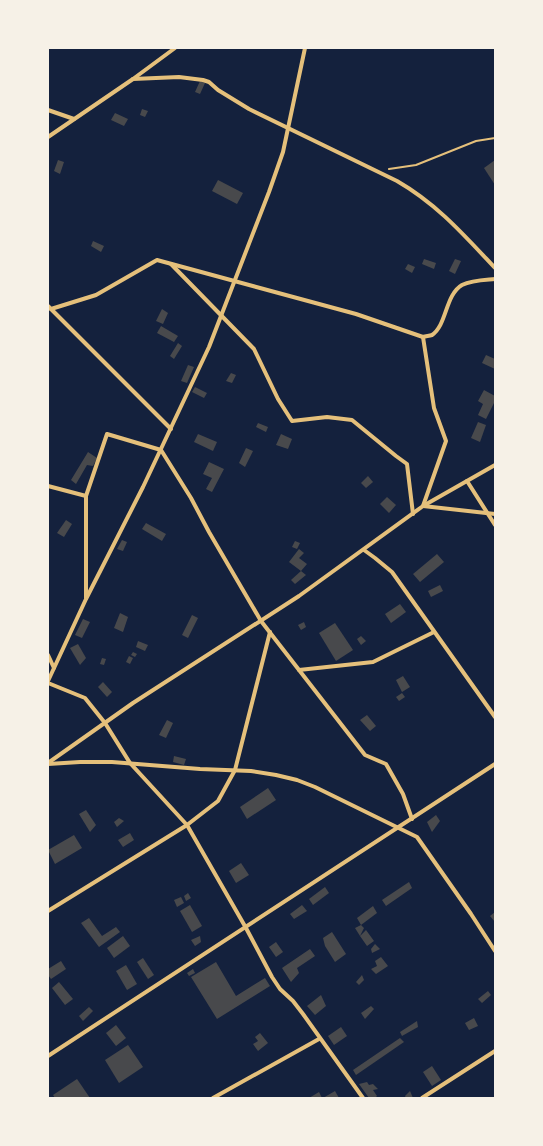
<svg xmlns="http://www.w3.org/2000/svg" width="543" height="1146" viewBox="0 0 543 1146" font-family="Helvetica,sans-serif">
<style>
.building{fill:#48494c}
.lines{fill:none;stroke-linecap:round;stroke-linejoin:round}
.path{stroke:#e5c07b;stroke-width:2}
.minor{stroke:#e5c07b;stroke-width:4}
</style>
<rect width="100%" height="100%" fill="#14213d"/>
<g class="building">
<path d="M200 81 205 83 200 94 195 92Z"/>
<path d="M142 109 148 111 145 117 140 115Z"/>
<path d="M115 113 128 119 124 126 111 120Z"/>
<path d="M58 160 64 162 60 174 54 171Z"/>
<path d="M495 160V185L484 168Z"/>
<path d="M218 180 243 193 237 204 212 191Z"/>
<path d="M93 241 104 246 101 252 91 246Z"/>
<path d="M424 259 436 263 434 269 422 264Z"/>
<path d="M455 259 461 261 455 274 449 271Z"/>
<path d="M408 264 415 267 412 273 405 269Z"/>
<path d="M162 309 168 313 163 324 156 321Z"/>
<path d="M161 326 178 336 174 342 157 333Z"/>
<path d="M178 343 182 346 174 359 170 356Z"/>
<path d="M486 355 495 359V369L482 363Z"/>
<path d="M188 365 194 367 187 383 181 381Z"/>
<path d="M231 373 236 375 232 383 226 381Z"/>
<path d="M195 387 207 393 204 398 192 392Z"/>
<path d="M484 390 495 396V401L486 419 478 415 483 404 478 401Z"/>
<path d="M478 422 486 425 480 442 471 438Z"/>
<path d="M258 423 268 427 266 432 256 427Z"/>
<path d="M198 434 217 442 213 451 194 442Z"/>
<path d="M281 434 292 439 288 449 276 445Z"/>
<path d="M246 448 253 451 245 467 239 463Z"/>
<path d="M88 452 97 458 93 466 87 465 76 484 71 480Z"/>
<path d="M209 462 224 469 212 492 206 489 212 478 203 474Z"/>
<path d="M368 476 373 482 366 488 361 483Z"/>
<path d="M387 497 396 505 389 513 380 504Z"/>
<path d="M66 520 72 524 64 537 57 533Z"/>
<path d="M146 523 166 534 162 541 142 529Z"/>
<path d="M122 540 127 542 123 551 117 549Z"/>
<path d="M295 541 300 543 297 549 292 547Z"/>
<path d="M299 549 304 553 299 558 307 564 301 571 289 562Z"/>
<path d="M437 554 444 562 420 582 413 574Z"/>
<path d="M301 571 306 575 295 584 291 580Z"/>
<path d="M440 585 443 591 431 597 428 591Z"/>
<path d="M400 604 406 612 391 623 385 614Z"/>
<path d="M120 613 128 617 123 632 114 628Z"/>
<path d="M192 615 198 618 188 638 182 635Z"/>
<path d="M83 619 90 622 82 638 75 635Z"/>
<path d="M304 622 306 627 301 630 298 625Z"/>
<path d="M335 623 353 650 336 661 319 633Z"/>
<path d="M361 636 366 641 361 645 357 639Z"/>
<path d="M138 641 148 645 145 651 136 647Z"/>
<path d="M78 644 86 658 80 665 70 648Z"/>
<path d="M133 652 137 654 135 657 131 655Z"/>
<path d="M129 656 133 658 130 664 126 662Z"/>
<path d="M102 658 106 659 104 665 100 664Z"/>
<path d="M403 676 410 687 402 692 396 680Z"/>
<path d="M103 682 112 692 107 697 98 687Z"/>
<path d="M402 693 405 697 399 701 396 697Z"/>
<path d="M367 715 376 726 370 731 360 720Z"/>
<path d="M167 720 173 723 166 738 159 735Z"/>
<path d="M174 756 186 759 184 765 173 762Z"/>
<path d="M268 788 276 800 247 819 240 807Z"/>
<path d="M86 810 96 825 90 832 79 814Z"/>
<path d="M436 815 440 821 432 832 427 822Z"/>
<path d="M119 818 124 821 117 827 114 822Z"/>
<path d="M130 833 134 840 123 847 118 840Z"/>
<path d="M74 835 82 848 55 864 48 850Z"/>
<path d="M241 863 249 875 236 883 229 871Z"/>
<path d="M409 882 412 888 386 906 382 900Z"/>
<path d="M325 887 329 893 313 905 309 899Z"/>
<path d="M188 893 191 898 186 901 184 896Z"/>
<path d="M181 897 184 903 177 907 174 900Z"/>
<path d="M190 905 202 926 192 932 180 911Z"/>
<path d="M302 905 307 911 294 919 290 914Z"/>
<path d="M373 906 377 913 361 925 357 918Z"/>
<path d="M495 912V922L490 916Z"/>
<path d="M89 918 102 936 116 927 120 932 99 947 81 923Z"/>
<path d="M361 925 364 928 360 936 366 930 374 941 367 946 360 936 355 928Z"/>
<path d="M332 932 346 954 335 962 325 946 323 938Z"/>
<path d="M123 936 130 946 114 958 107 948Z"/>
<path d="M200 936 201 942 195 946 191 940Z"/>
<path d="M276 942 283 952 276 957 269 947Z"/>
<path d="M375 944 380 949 372 953 371 949Z"/>
<path d="M310 949 315 956 297 968 299 973 291 982 282 968Z"/>
<path d="M381 957 388 966 376 974 371 969 377 966 375 961Z"/>
<path d="M143 958 154 975 148 979 137 962Z"/>
<path d="M61 961 66 969 51 979 48 975V969Z"/>
<path d="M216 962 236 996 265 978 270 986 217 1019 191 977Z"/>
<path d="M126 965 137 984 127 990 116 971Z"/>
<path d="M193 969 195 973 189 976 187 973Z"/>
<path d="M362 975 364 980 359 985 356 982Z"/>
<path d="M59 982 73 999 65 1005 52 988Z"/>
<path d="M488 991 491 995 482 1003 478 999Z"/>
<path d="M321 995 326 1006 315 1015 307 1006Z"/>
<path d="M371 1006 374 1009 365 1019 361 1013Z"/>
<path d="M89 1007 93 1011 83 1021 79 1016Z"/>
<path d="M474 1018 478 1026 469 1030 465 1023Z"/>
<path d="M417 1021 418 1027 402 1036 400 1032Z"/>
<path d="M116 1025 126 1038 116 1046 106 1033Z"/>
<path d="M341 1027 347 1036 334 1045 328 1036Z"/>
<path d="M260 1033 268 1043 258 1051 253 1044 258 1041 255 1037Z"/>
<path d="M400 1038 404 1042 356 1075 353 1070Z"/>
<path d="M128 1045 143 1067 119 1083 105 1060Z"/>
<path d="M432 1066 441 1080 432 1086 423 1072Z"/>
<path d="M77 1079 90 1098H55L53 1095Z"/>
<path d="M367 1082 369 1085 373 1084 378 1089 373 1090 377 1096 375 1098H369L359 1084Z"/>
<path d="M335 1091 339 1098H323Z"/>
<path d="M410 1091 413 1098H406L405 1096Z"/>
<path d="M319 1092 322 1098H309Z"/>
</g>
<g class="lines">
<path class="path" d="M389 169 416 165 476 141 495 138"/>
<g class="minor">
<path d="M133 79 179 77 203 80 209 82 218 90 249 109 397 181C437 204 464 235 495 268"/>
<path d="M48 110 74 119"/>
<path d="M48 137 133 79 175 48"/>
<path d="M171 264 254 349 278 399 292 421 327 417 352 420 396 456 407 464 413 514"/>
<path d="M48 306 51 309 96 295 157 260 356 314 423 337C426 336 429 336 432 335 447 325 445 295 462 285 472 280 484 280 495 279"/>
<path d="M51 309 171 429"/>
<path d="M423 337 434 408 446 441 423 506 495 514"/>
<path d="M467 481 495 525"/>
<path d="M48 486 86 496"/>
<path d="M364 550 375 558 392 572 495 717"/>
<path d="M86 598V496L107 434 161 450 191 498 209 532 261 621 365 755 386 764 403 794 412 819"/>
<path d="M48 655 54 668"/>
<path d="M299 670 373 662 434 632"/>
<path d="M48 681 86 599 143 487 209 347 269 192 283 152 305 48"/>
<path d="M48 683 85 698 105 723 130 763 187 825 246 928 272 977 280 989 293 1001 303 1014 363 1098"/>
<path d="M48 763 133 703 299 596 423 506 495 465"/>
<path d="M48 764 80 762H112L200 769 251 771 276 775 297 780 315 787 417 837 471 914 495 951"/>
<path d="M48 911 187 825 218 801 235 770 270 632"/>
<path d="M48 1056 495 764"/>
<path d="M213 1098 319 1039"/>
<path d="M422 1098 495 1051"/>
</g>
</g>
<rect width="543" height="1146" fill="none" stroke="#f6f1e7" stroke-width="98"/>
</svg>
